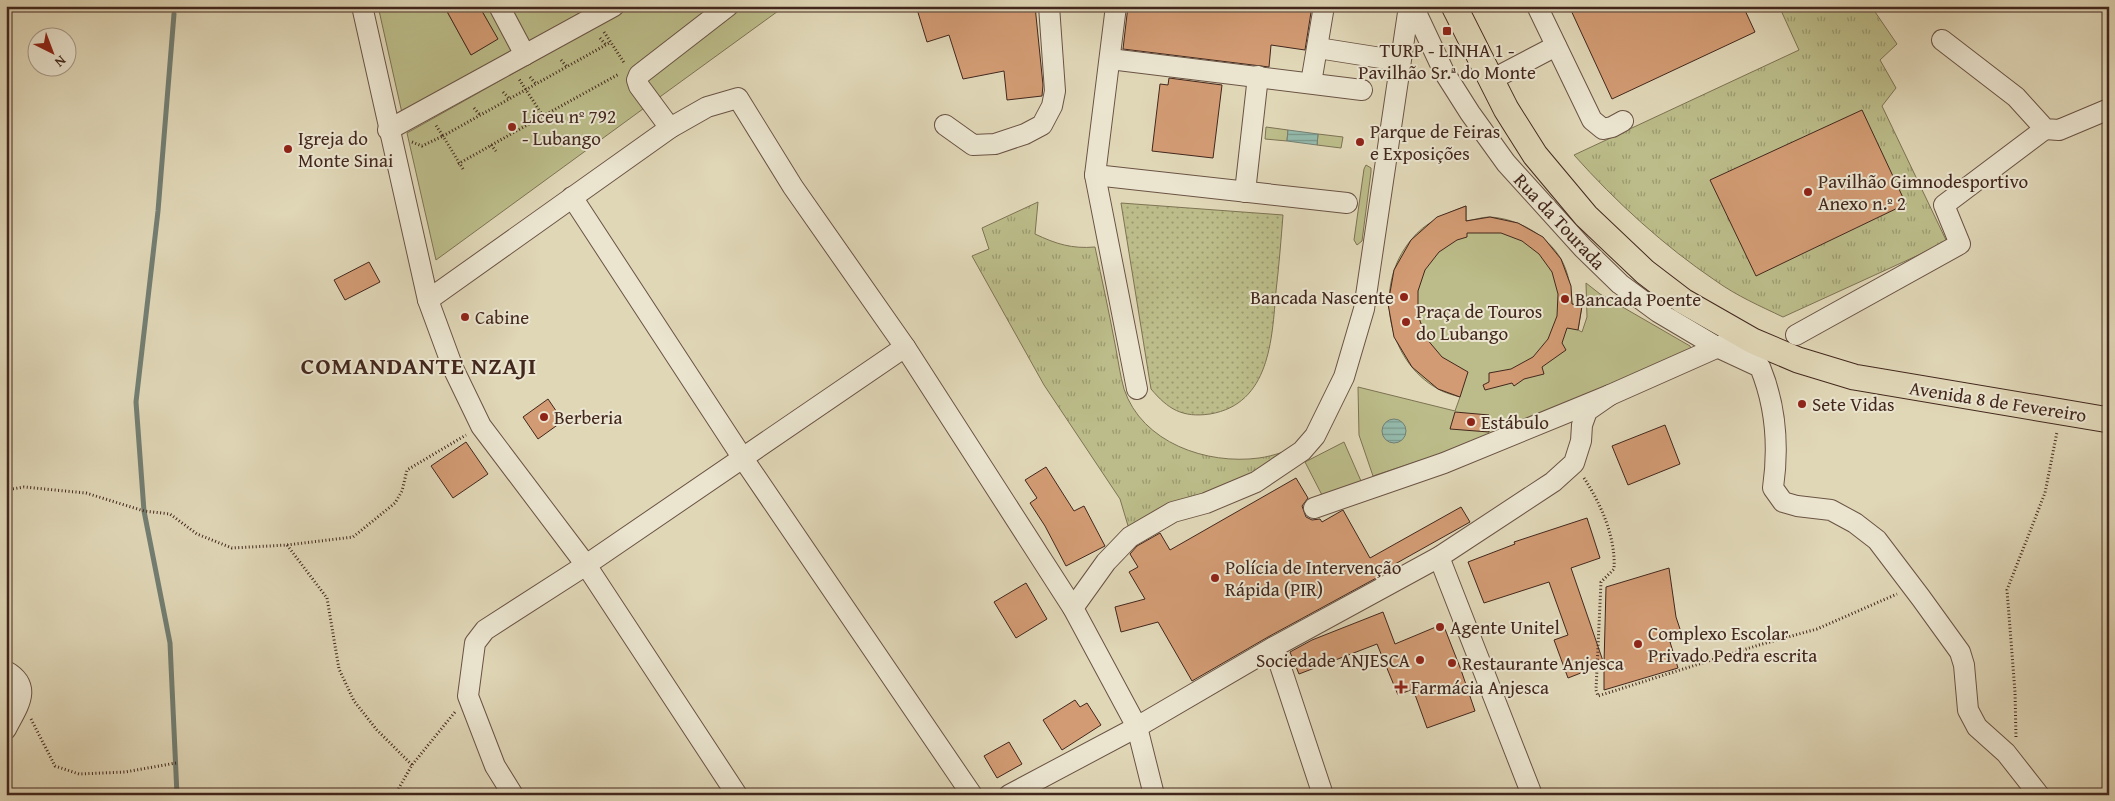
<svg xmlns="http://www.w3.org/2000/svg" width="2115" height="801" viewBox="0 0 2115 801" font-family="'Gentium Book Plus',serif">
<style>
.grass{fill:url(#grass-tufts);stroke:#7e7253}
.park{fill:url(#park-dots);stroke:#7e7253}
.garden{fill:#bbbc89;stroke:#7e7253}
.water{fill:url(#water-rules);stroke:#737f73}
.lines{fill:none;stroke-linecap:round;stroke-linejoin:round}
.stream{stroke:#737f73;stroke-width:5}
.building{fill:#d29b73;stroke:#42271d}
.minor-casing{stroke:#6a5344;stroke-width:22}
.major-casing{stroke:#42271d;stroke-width:27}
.path{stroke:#42271d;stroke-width:3;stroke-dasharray:1 2.5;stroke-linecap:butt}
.minor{stroke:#ebe5d0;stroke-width:20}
.major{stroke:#e0d7b7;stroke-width:25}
.poi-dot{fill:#8f2418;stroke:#ebe5d0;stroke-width:2}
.labels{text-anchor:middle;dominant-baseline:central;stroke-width:4;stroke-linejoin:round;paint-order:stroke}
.poi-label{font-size:19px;fill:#42271d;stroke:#ebe5d0;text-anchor:start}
.street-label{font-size:19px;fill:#42271d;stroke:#ebe5d0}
.district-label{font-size:24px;font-weight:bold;letter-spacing:1px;fill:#42271d;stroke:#ebe5d0}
</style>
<defs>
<pattern id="grass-tufts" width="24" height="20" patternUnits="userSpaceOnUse" patternTransform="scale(1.25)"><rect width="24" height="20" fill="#bbbc89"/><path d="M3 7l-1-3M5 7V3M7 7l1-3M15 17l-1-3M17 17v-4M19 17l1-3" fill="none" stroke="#9a996f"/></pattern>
<pattern id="park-dots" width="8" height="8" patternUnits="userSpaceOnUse" patternTransform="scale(1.25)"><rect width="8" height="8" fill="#bbbc89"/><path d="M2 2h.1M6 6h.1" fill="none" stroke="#9a996f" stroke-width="1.8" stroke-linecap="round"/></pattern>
<pattern id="water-rules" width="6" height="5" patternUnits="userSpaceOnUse" patternTransform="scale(1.25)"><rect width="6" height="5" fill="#94baac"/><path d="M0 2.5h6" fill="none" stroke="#7a978b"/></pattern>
</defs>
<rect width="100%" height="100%" fill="#e0d7b7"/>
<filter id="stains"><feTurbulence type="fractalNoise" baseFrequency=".004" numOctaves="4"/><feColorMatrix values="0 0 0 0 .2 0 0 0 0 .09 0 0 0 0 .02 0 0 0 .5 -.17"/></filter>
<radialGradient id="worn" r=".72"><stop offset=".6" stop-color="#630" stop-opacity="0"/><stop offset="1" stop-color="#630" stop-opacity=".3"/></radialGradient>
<g class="grass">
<path d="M1779 6H1871L1897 44 1880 60 1896 88 1882 106 1947 242 1783 317C1760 306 1737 296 1716 281 1664 246 1616 202 1574 155L1799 50Z"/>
<path d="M1038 202 1035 234C1056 244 1072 249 1095 247 1102 280 1109 312 1115 344 1118 359 1120 375 1124 389 1142 443 1207 465 1259 458 1274 456 1289 450 1303 445L1262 473 1129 529 1120 499 1044 385 972 256 989 249 982 228Z"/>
</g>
<path class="park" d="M1121 203 1283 215C1281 240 1279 266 1276 291 1272 339 1270 404 1210 414 1182 418 1168 409 1151 389Z"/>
<g class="garden">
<path d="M378 6H444L471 55 497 39 480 7 491 6 514 49 402 113Z"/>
<path d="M505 6H586L583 11 525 44Z"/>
<path d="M633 6H716L715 10 627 77 647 106 436 260 407 133Z"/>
<path d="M741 6H785L657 99 647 81 652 74Z"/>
<path d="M1266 127 1288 130 1287 141 1265 139Z"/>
<path d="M1318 134 1343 137 1341 148 1317 145Z"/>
<path d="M1366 165 1371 168V172L1362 241 1357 245 1354 240 1364 169Z"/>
<path d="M1466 206V221C1474 220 1482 217 1489 217 1517 218 1547 235 1561 259 1569 273 1571 289 1572 304L1582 306 1578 330 1582 332 1587 317 1586 283 1600 294 1690 346 1691 349 1689 353 1440 454 1373 476 1359 435 1358 387 1455 411 1460 397C1453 395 1445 393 1438 389 1386 360 1373 285 1411 240 1425 222 1445 214 1466 206Z"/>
<path d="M1344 442 1361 481 1323 497 1305 462Z"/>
</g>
<g class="water">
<path d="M1288 130 1318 134 1317 145 1287 141Z"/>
<circle cx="1394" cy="431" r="12"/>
</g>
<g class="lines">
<path class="stream" d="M174 14 158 211 136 402 144 511 170 643 177 795"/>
</g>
<g class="building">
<path d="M444 6H479L498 39 471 55Z"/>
<path d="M916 6H1035L1043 85 1042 96 1007 100 1004 71 963 79 949 35 927 42Z"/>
<path d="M1128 6H1312L1305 50 1271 45 1269 67 1123 49Z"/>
<path d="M1569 6H1743L1755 32 1612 99Z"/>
<path d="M1169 78 1222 85 1213 158 1152 151 1160 84 1168 85Z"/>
<path d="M1862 110 1906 204 1756 276 1710 180Z"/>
<path d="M1466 206V221L1490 217 1518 223 1543 237 1561 259 1571 286 1572 304 1582 306 1578 330 1567 328 1562 343 1566 350 1542 367 1544 374 1524 379 1514 386 1512 383 1485 390 1483 385 1489 382V373L1511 369 1533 357 1548 339 1557 316 1558 294 1552 272 1539 254 1522 241 1501 233H1467V237L1457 240 1439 252 1425 270 1418 291V315L1426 338 1442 357 1468 372 1460 397 1438 389 1412 367 1394 337 1388 304 1394 270 1411 240 1437 217Z"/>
<path d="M369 262 380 282 345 300 334 280Z"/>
<path d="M548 399 563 421 538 439 523 417Z"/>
<path d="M1455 412 1489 415V432L1450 429Z"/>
<path d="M1665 425 1680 464 1628 485 1612 446Z"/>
<path d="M466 442 488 474 453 498 431 466Z"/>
<path d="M1046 467 1074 511 1084 506 1105 546 1066 566 1045 526 1030 503 1037 498 1025 480Z"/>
<path d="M1296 478 1308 498 1302 506 1306 517 1312 520 1320 519 1322 522 1343 510 1370 558 1461 507 1470 522 1379 573 1380 576 1268 637 1192 681 1158 622 1121 632 1115 607 1145 599 1129 572 1138 567 1130 554 1137 546 1160 533 1170 550Z"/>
<path d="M1587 518 1600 558 1571 568 1604 664 1606 587 1669 568 1676 617 1683 638 1670 642 1678 668 1604 690V664L1568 678 1554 640 1568 635 1549 582 1484 603 1468 562 1515 544 1514 542Z"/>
<path d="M1026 583 1047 619 1016 638 994 602Z"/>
<path d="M1383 612 1395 644 1443 624 1461 670 1475 711 1427 728 1413 689 1398 695 1377 644 1299 674 1290 652 1312 640Z"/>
<path d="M1075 700 1080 707 1087 703 1101 725 1062 750 1043 720Z"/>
<path d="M1009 742 1022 764 997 778 984 756Z"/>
</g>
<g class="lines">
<defs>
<g id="minor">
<path d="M362 6 428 300 453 368 481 426 586 565 737 795"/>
<path d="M499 6 525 55"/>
<path d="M1116 6 1095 175 1137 389"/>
<path d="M1413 6 1444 72 1470 113 1506 163 1583 248 1620 284 1658 312 1717 347 1760 367C1776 406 1779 446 1773 488L1783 502 1797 506 1831 510 1855 523 1877 540 1921 598 1960 652 1964 665 1968 710 1977 727 2006 753 2039 795"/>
<path d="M1537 6 1592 120 1603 129 1612 127 1623 121"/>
<path d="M1942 40 2016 97 2045 129 2059 130 2109 109"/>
<path d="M1318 48 1400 61"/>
<path d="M1110 59 1362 90"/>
<path d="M1491 80 1556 46"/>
<path d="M1311 83 1324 6"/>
<path d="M945 125 973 145 995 144 1025 134 1042 125 1052 106 1055 91 1049 6"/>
<path d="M670 128 639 86 637 80 639 75 728 6"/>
<path d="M388 130 614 6"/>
<path d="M1095 175 1347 203"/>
<path d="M1245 192 1258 76"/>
<path d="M572 197 742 457 972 795"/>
<path d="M428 300 670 128 707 107 738 98 793 187 905 347 1073 608 1137 727 1154 795"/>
<path d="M1796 335 1960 244 1944 205 2045 129"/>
<path d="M1314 508 1444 463 1610 395 1725 344"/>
<path d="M1439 557 1532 795"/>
<path d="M1073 608 1106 562 1130 537 1173 512 1206 503 1256 482 1302 451 1315 436 1344 377 1364 309 1409 6"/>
<path d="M1274 647 1323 795"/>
<path d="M6 671C34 687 17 707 6 729"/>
<path d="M513 795 495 766 468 696 475 643 485 630 586 565 905 347"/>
<path d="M1009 795 1137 727 1274 647 1439 557 1553 482 1574 463 1581 441 1582 425 1587 411 1610 395"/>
</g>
<path id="major" d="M1454 6 1506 109 1535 155 1586 216 1645 272 1683 301 1753 341 1798 360 1854 377 2109 420"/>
</defs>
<use href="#minor" class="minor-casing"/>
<use href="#major" class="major-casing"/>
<g class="path">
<path d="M604 32 625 64"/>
<path d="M600 38 606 45"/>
<path d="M561 60 567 67"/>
<path d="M530 77 536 84"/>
<path d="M503 92 510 99"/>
<path d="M474 108 480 115"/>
<path d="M543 116 619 74"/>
<path d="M412 142 422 146 443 136 435 124"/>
<path d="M491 145 496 151"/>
<path d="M458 164 543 116 519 79"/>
<path d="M463 169 443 136 611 42"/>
<path d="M1584 478C1601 504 1616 538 1614 569L1601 582 1596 690 1598 696 1759 645 1817 629 1897 594"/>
<path d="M6 490 24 487 86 493 144 511 170 514 197 534 232 548 287 545 353 537 395 503 402 491 407 470 466 435"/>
<path d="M287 545 327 598 339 669 354 701 377 730 412 765"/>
<path d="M31 719 55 766 79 774 125 772 176 763"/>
<path d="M2016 737 2015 692 2007 590 2045 493 2057 432"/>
<path d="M395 795 412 765 455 712"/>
</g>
<use href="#minor" class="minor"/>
<use href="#major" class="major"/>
</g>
<g class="poi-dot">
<rect x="1442" y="26" width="10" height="10" rx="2.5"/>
<circle cx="512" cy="127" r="5"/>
<circle cx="1360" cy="142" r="5"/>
<circle cx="288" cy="149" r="5"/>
<circle cx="1808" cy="192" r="5"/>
<circle cx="1404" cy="297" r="5"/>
<circle cx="1565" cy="299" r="5"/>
<circle cx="465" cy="317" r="5"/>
<circle cx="1406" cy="322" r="5"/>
<circle cx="1802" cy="404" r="5"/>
<circle cx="544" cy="417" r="5"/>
<circle cx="1471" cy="422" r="5"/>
<circle cx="1215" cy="578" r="5"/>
<circle cx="1440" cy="627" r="5"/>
<circle cx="1638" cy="644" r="5"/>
<circle cx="1420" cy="660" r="5"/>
<circle cx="1452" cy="663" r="5"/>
<path d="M1398.5 679.5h5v5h5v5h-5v5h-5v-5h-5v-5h5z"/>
</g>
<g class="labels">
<g class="poi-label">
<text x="1447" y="50" text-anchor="middle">TURP - LINHA 1 -<tspan x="1447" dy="22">Pavilhão Sr.ª do Monte</tspan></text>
<text x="522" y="116">Liceu nº 792<tspan x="522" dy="22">- Lubango</tspan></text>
<text x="1370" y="131">Parque de Feiras<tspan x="1370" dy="22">e Exposições</tspan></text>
<text x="298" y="138">Igreja do<tspan x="298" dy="22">Monte Sinai</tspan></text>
<text x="1818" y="181">Pavilhão Gimnodesportivo<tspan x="1818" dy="22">Anexo n.º 2</tspan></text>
<text x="1394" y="297" text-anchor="end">Bancada Nascente</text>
<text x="1575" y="299">Bancada Poente</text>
<text x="1416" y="311">Praça de Touros<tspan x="1416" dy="22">do Lubango</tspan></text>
<text x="475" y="317">Cabine</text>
<text x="1812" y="404">Sete Vidas</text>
<text x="554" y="417">Berberia</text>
<text x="1481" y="422">Estábulo</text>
<text x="1225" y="567">Polícia de Intervenção<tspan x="1225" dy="22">Rápida (PIR)</tspan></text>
<text x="1450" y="627">Agente Unitel</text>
<text x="1648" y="633">Complexo Escolar<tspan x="1648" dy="22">Privado Pedra escrita</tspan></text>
<text x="1410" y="660" text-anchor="end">Sociedade ANJESCA</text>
<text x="1462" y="663">Restaurante Anjesca</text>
<text x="1411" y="687">Farmácia Anjesca</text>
</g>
<g class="street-label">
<text transform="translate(1560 221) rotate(47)">Rua da Tourada</text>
<text transform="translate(1998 401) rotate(9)">Avenida 8 de Fevereiro</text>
</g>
<g class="district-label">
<text x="419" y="365">COMANDANTE NZAJI</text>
</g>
</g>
<rect width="2115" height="801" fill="none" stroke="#e0d7b7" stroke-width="25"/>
<rect x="8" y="8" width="2100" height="786" fill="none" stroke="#42271d" stroke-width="2.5"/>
<rect x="12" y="12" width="2090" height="776" fill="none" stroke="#42271d"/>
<g transform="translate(52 52) rotate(138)"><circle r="24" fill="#ebe5d0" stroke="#a79988"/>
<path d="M0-4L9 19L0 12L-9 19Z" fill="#8f2418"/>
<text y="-8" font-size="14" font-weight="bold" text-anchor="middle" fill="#42271d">N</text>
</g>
<rect width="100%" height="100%" filter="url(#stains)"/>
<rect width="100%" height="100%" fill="url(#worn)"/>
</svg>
